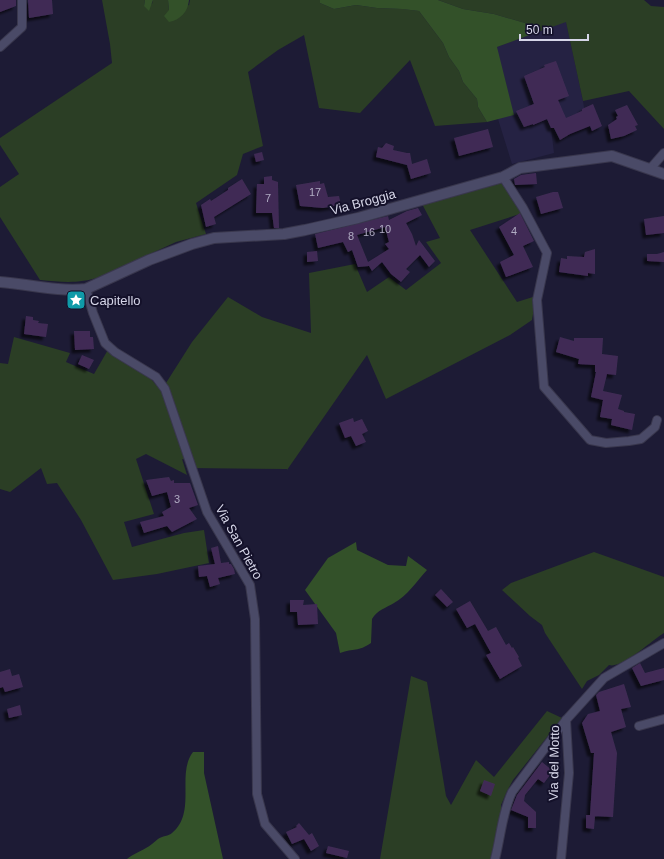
<svg xmlns="http://www.w3.org/2000/svg" width="664" height="859" viewBox="0 0 664 859" font-family="Arial,sans-serif">
<style>
.built{fill:#252243}
.green{fill:#2b3e25}
.forest{fill:#335129}
.building{fill:#402c55;fill-rule:evenodd;filter:url(#shadow)}
.lines{fill:none;stroke-linecap:round;stroke-linejoin:round}
.minor-casing{stroke:#39374d;stroke-width:10}
.tertiary-casing{stroke:#39374d;stroke-width:12}
.minor{stroke:#4a4a67;stroke-width:8}
.tertiary{stroke:#4a4a67;stroke-width:10}
.labels{text-anchor:middle;dominant-baseline:central;stroke-width:4;stroke-linejoin:round;paint-order:stroke}
.number-label{font-size:11px;fill:#b0acc3}
.street-label{font-size:13px;fill:#d6d6e8;stroke:#14112a}
.poi-label{font-size:13px;fill:#d6d6e8;stroke:#14112a;text-anchor:start}
</style>
<defs>
<filter id="shadow"><feDropShadow dx="-3.5" dy="3.5" stdDeviation="1" flood-color="#0009"/></filter>
</defs>
<rect width="100%" height="100%" fill="#1d1b35"/>
<path class="built" d="M566 21 583 101 586 120 551 128 554 153 512 164 498 119 497 47Z"/>
<g class="green">
<path d="M102 0H145L144 6 152 4 153 0H168L169 10 189 5 190 0H320V3L334 9 356 5 377 8 403 9 419 11 443 43 449 57 459 71 463 82 477 99 478 107 487 122 435 126 410 60 360 113 319 108 304 35 278 50 248 72 263 146 243 154 237 175 196 203 206 234 176 242 100 277C78 284 62 282 40 280L0 217V187L19 174 0 145V138L112 63 110 44Z"/>
<path d="M438 0H644L651 6 664 7V129L629 91 583 101 566 22 535 33 525 23 494 14 463 9Z"/>
<path d="M504 176 526 212 470 230 517 302 536 296 532 320 510 335 386 399 367 355 287 470V469L189 468 186 460 182 459 187 475 146 454 136 459 154 514 124 522 132 547 184 533 204 530 209 563 157 574 113 580 81 520 57 483 47 484 41 468 10 492 0 489V363L8 364 14 337 70 353 66 362 94 374 109 348 147 374 156 385 166 383 192 342 228 297 262 317 311 333 309 273 355 264 367 292 389 277 406 290 441 263 426 242 440 238 421 202Z"/>
<path d="M594 552 664 577V633C652 640 622 669 609 665L599 675 587 681 582 689 545 633 542 625 530 616 502 590 511 583Z"/>
<path d="M411 676 427 682 446 796 451 805 476 760 494 777 547 711 562 718 513 780 507 791 501 805V819L494 859H380Z"/>
</g>
<g class="forest">
<path d="M145 0H153L149 11 144 6Z"/>
<path d="M168 0H189C188 12 180 20 169 22L164 16 169 10Z"/>
<path d="M320 0H438L463 9 494 14 525 23 535 33 497 47 514 115 487 122 478 107 477 99 463 82 459 71 449 57 443 43 419 11 402 9 377 8 356 5 334 9 320 3Z"/>
<path d="M356 542 357 550 388 565 406 566 408 556 427 570C417 581 407 596 394 603 386 608 377 610 372 619L371 643C358 652 354 648 340 653L336 633 305 590 328 558Z"/>
<path d="M193 752H204V773L223 859H127C133 854 139 852 146 848 150 846 154 842 158 839 162 836 169 836 172 833 197 812 176 774 193 752Z"/>
</g>
<g class="building">
<path d="M0 0H16V6L0 12Z"/>
<path d="M28 0H52L53 14 29 18Z"/>
<path d="M556 61 569 96 558 100 566 118 582 111V109L593 104 602 126 592 131 590 126 570 134 560 140 554 128H551L547 119 533 125V124L524 127 516 111 534 104 524 76 545 67 544 65Z"/>
<path d="M627 105 638 125 635 126 637 130 624 136 611 139 608 125 617 119 616 117 618 116 615 110Z"/>
<path d="M488 129 493 147 459 156 454 138Z"/>
<path d="M386 143 394 146 393 150 407 153H410L412 164 427 159 431 173 411 179 407 165 376 157 378 147 382 148Z"/>
<path d="M262 152 264 160 256 162 254 154Z"/>
<path d="M536 173 537 184 515 185 514 179 521 175Z"/>
<path d="M272 176V180L278 182V184L279 228H274L272 213H256L257 184H264V177Z"/>
<path d="M242 179 251 194 214 217 216 224 206 227 201 205 210 199 211 201 228 190V188Z"/>
<path d="M320 181V184L324 183 328 197 339 196 341 205 323 208 300 206 296 185Z"/>
<path d="M553 192H558L563 208 541 214 536 197Z"/>
<path d="M418 208 422 215 406 223 412 234 416 246 419 240 435 261 429 267 420 255 406 269 410 272 401 282 391 274 382 262 372 271 369 266 358 267 352 250 348 252 343 242 318 248 315 234 388 216 389 220 407 211ZM385 227 389 242 385 244 389 249 368 262 357 235Z"/>
<path d="M520 213 534 241 523 246 533 267 506 277 500 262 514 255 499 227Z"/>
<path d="M664 216V233L646 235 644 219Z"/>
<path d="M595 249V274L588 273V276L559 272 561 258 567 259V256L584 257 585 252Z"/>
<path d="M317 251 318 261 307 262V252Z"/>
<path d="M664 252V262L647 261V254H657Z"/>
<path d="M26 316 33 317V320L39 321 38 323 48 324 46 337 24 334Z"/>
<path d="M74 331H90V337H93L94 349 75 350Z"/>
<path d="M560 337 574 341V338H603L602 354 618 356 616 375 607 374 603 391 622 395 618 409 624 411V412L635 414 632 430 611 425 612 419 600 417 603 400 591 397 596 372H595V365L578 364 579 359 556 352Z"/>
<path d="M82 355 94 360 89 369 78 364Z"/>
<path d="M353 418 354 422 362 419 368 431 362 434 366 442 356 446 351 436 345 438 339 423Z"/>
<path d="M169 477 171 481 174 480V483H190L198 505 189 508 197 519 172 532 167 526 144 533 140 522 164 516 162 512 171 507 167 492 152 496 146 480Z"/>
<path d="M218 546 221 563 229 562V564H231L234 569 235 574 218 578 220 584 210 587 207 576 199 577 198 566 215 564 211 548Z"/>
<path d="M441 589 453 602 447 607 435 595Z"/>
<path d="M290 600H304L303 605 317 604 318 624 298 625 297 612H290Z"/>
<path d="M470 601 488 631 496 627 506 645 509 643 512 648 513 647 519 657 518 658 522 666 500 679 486 655 491 653 475 624 467 628 456 609Z"/>
<path d="M640 663 645 673 664 668V680L641 686 632 668Z"/>
<path d="M10 669 12 676 19 674 23 687 5 692 3 687 0 688V672Z"/>
<path d="M624 684 631 707 621 709 626 727 611 732 617 753 613 817 593 816H595L594 829 586 828V815H590L594 753H591L582 723 588 714 600 711 596 695 599 692Z"/>
<path d="M20 705 22 715 9 718 7 709Z"/>
<path d="M542 762 553 771 544 783 538 779 525 795 524 801 536 812V828H528V817L511 810 517 795Z"/>
<path d="M484 780 495 784 491 796 480 791Z"/>
<path d="M299 823 309 835 312 833 319 846 311 851 304 839 292 844 286 832 297 827 296 826Z"/>
<path d="M328 846 349 851 347 858 326 853Z"/>
</g>
<g class="lines">
<defs>
<g id="minor">
<path d="M0 47 22 27V0"/>
<path d="M650 169 664 153"/>
<path d="M503 177 523 208 547 253 537 300 544 387 590 440 606 443 629 441 641 439 655 427 657 420"/>
<path d="M86 289 93 313 105 343 115 352 156 377 165 389 207 512 250 585 255 619 257 794 265 824 295 859"/>
<path d="M639 726 664 719"/>
<path d="M495 859C501 836 502 813 512 792L566 720 604 678 664 643"/>
<path d="M561 859 569 773 566 720"/>
</g>
<path id="tertiary" d="M0 282C28 284 57 292 86 289L149 260 192 244 214 238 284 234 305 230 358 218 503 177 520 168 612 156 664 174"/>
</defs>
<use href="#minor" class="minor-casing"/>
<use href="#tertiary" class="tertiary-casing"/>
<use href="#minor" class="minor"/>
<use href="#tertiary" class="tertiary"/>
</g>
<defs>
<symbol id="sight-square" viewBox="-11 -11 22 22"><rect x="-9" y="-9" width="18" height="18" rx="4" fill="#0f9aa8" stroke="#14112a"/><path d="M0-6L1.8-2.2L6-1.7L2.9 1.2L3.7 5.4L0 3.3L-3.7 5.4L-2.9 1.2L-6-1.7L-1.8-2.2Z" fill="#fff"/></symbol>
</defs>
<g fill-rule="evenodd">
<use href="#sight-square" x="65" y="289" width="22" height="22"/>
</g>
<g class="labels">
<g class="number-label">
<text x="315" y="192">17</text>
<text x="268" y="198">7</text>
<text x="385" y="229">10</text>
<text x="514" y="231">4</text>
<text x="369" y="232">16</text>
<text x="351" y="236">8</text>
<text x="177" y="499">3</text>
</g>
<g class="street-label">
<text transform="translate(363 202) rotate(-15)">Via Broggia</text>
<text transform="translate(239 542) rotate(61)">Via San Pietro</text>
<text transform="translate(554 763) rotate(-89)">Via del Motto</text>
</g>
<g class="poi-label">
<text x="90" y="300">Capitello</text>
</g>
</g>
<path d="M520 34v6h68v-6" fill="none" stroke="#d6d6e8" stroke-width="2"/>
<text x="526" y="34" font-size="12" fill="#d6d6e8" stroke="#14112a" stroke-width="3" paint-order="stroke">50 m</text>
</svg>
